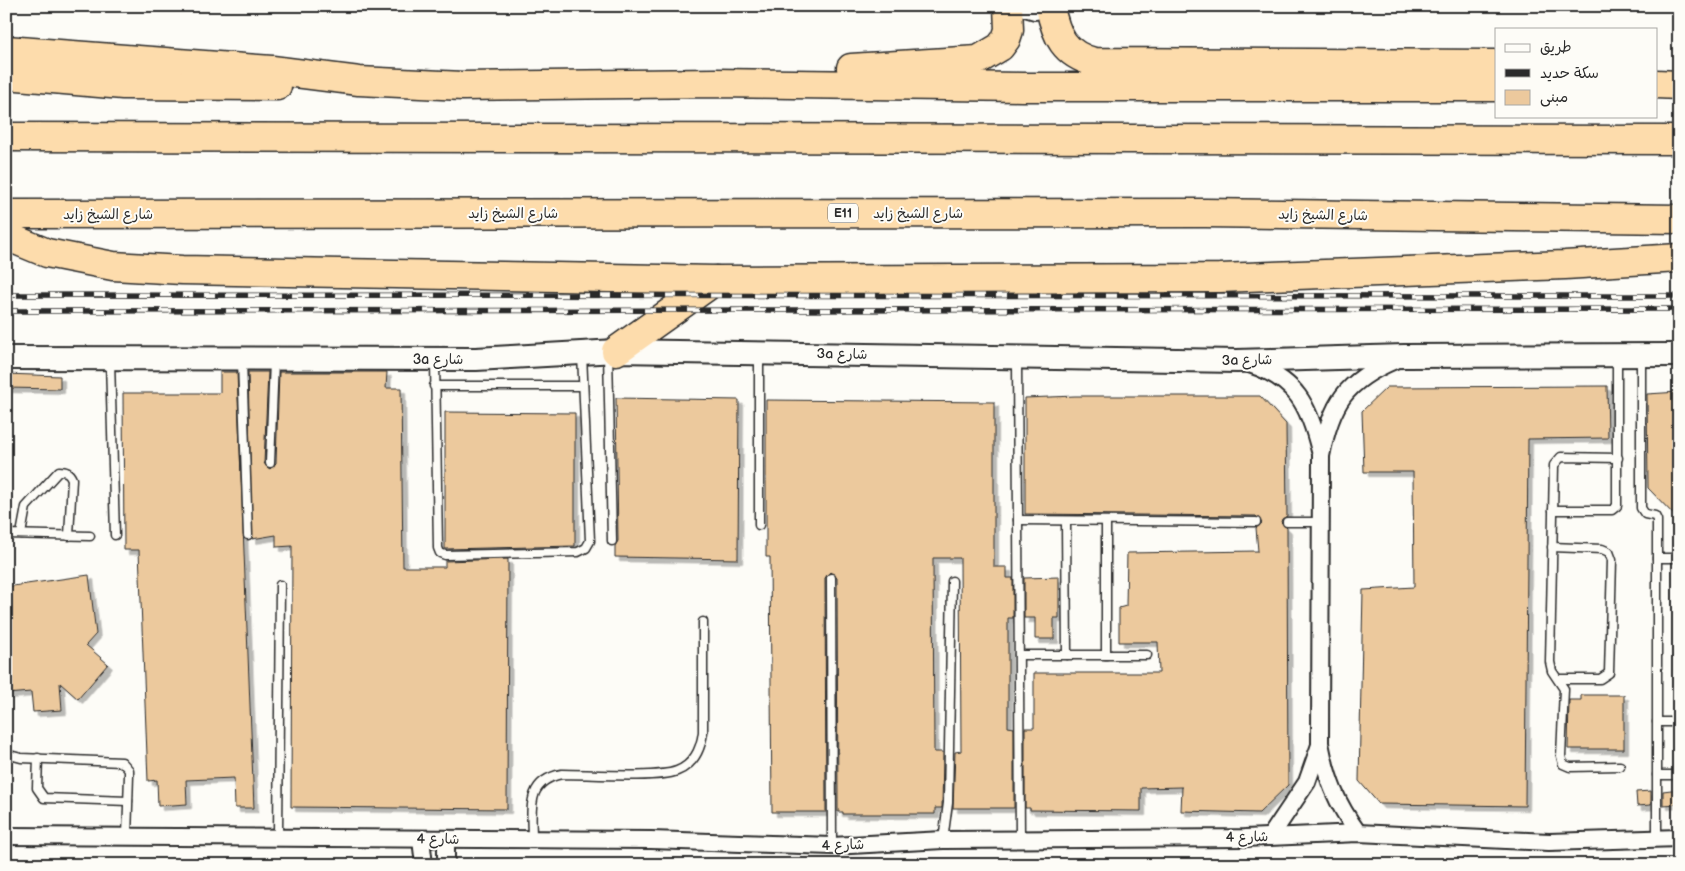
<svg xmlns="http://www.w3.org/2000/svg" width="1685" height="871" viewBox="0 0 1685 871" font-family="'Balsamiq Sans','Playpen Sans Arabic',sans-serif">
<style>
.building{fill:#ecc99d;stroke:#2b2b2b;filter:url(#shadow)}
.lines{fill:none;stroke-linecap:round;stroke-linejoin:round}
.lane-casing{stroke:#2b2b2b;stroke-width:11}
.street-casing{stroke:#2b2b2b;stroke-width:20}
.secondary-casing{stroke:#2b2b2b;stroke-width:26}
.highway-casing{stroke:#2b2b2b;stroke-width:31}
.lane{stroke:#fdfcf7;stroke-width:8}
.street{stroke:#fdfcf7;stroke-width:16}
.secondary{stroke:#fdfcf7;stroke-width:22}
.highway{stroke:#fddcac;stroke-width:28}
.rail-casing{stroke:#2b2b2b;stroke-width:5.5}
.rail{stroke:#fdfcf7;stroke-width:4;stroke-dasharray:11;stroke-linecap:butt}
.labels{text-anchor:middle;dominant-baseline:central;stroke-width:4;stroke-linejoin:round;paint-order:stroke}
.shield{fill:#fdfcf7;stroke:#6a6a68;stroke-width:1}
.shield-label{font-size:12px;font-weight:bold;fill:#2b2b2b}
.street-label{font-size:14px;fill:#2b2b2b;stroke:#fdfcf7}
</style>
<defs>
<filter id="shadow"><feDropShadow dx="4.5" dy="4.5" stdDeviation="0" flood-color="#0004"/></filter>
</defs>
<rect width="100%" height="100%" fill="#fdfcf7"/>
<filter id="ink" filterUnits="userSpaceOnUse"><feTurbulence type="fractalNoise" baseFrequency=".02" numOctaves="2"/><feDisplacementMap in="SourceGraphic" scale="10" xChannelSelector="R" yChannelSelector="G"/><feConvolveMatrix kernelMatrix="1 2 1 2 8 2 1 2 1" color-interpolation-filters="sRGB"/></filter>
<g filter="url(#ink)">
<g class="building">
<path d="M220 372H237L254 808H235L234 778 186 780 187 804 158 806 157 780 148 781 139 550H124L123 393H220Z"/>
<path d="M248 372H268L264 463 267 467 270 469 276 463 279 372H387L386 388H401L403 567H445V561L508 559 507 809 291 807 292 546 276 547V535L252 539Z"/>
<path d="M6 374 60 376V389L6 388Z"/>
<path d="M1607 386 1608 438 1528 439 1525 806 1379 804 1359 781 1363 590 1414 587 1413 472H1364L1362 411 1387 387Z"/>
<path d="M1679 392V520L1648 488 1647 394Z"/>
<path d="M1075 396H1260L1286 424 1287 516 1282 519 1281 522 1287 528 1288 785 1259 813 1181 811 1182 787 1141 788V811L1030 810V808H1025V728H1034V673H1159L1158 642H1119V608L1126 606 1127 553 1258 551 1256 528 1262 523 1256 516 1025 514V398Z"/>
<path d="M616 398 739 400 738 559 615 557V546L618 541Z"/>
<path d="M766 400 994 402V567H1007V578H1013V618H1008V727L1014 728V808H953L955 752 961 751 960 558H933L934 752H943L942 808H935V814H843V812H838L837 578 830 572 825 578 826 812H772L770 557H766Z"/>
<path d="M445 412 575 413V546L445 549Z"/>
<path d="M89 575 96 634 86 645 108 664 78 699 60 683 62 710 33 712 31 692 6 694V587Z"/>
<path d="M1059 577V618H1054V639H1035V618H1024V578Z"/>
<path d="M1581 695H1624V749H1568L1569 700H1581Z"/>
<path d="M1671 790H1679V804L1663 805V791Z"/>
<path d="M1651 791V805L1637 806 1636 792Z"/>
</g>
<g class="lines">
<defs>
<g id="lane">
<path d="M608 353 612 541"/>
<path d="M1641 357V508L1645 514 1655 516 1657 520V838"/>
<path d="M110 361 115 535"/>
<path d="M242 361 248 535"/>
<path d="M435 361 438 548 440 553 445 555 578 552 586 548 590 541 582 354"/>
<path d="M1017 361 1020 839"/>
<path d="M434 386H583"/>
<path d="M1618 458 1561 457 1554 465 1550 662 1552 671 1564 689 1561 756 1563 764 1570 767 1620 766"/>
<path d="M270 463 274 361"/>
<path d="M1553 510H1612L1617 506V356"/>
<path d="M1018 520 1256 522"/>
<path d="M1066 522 1067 655"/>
<path d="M1106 522V655"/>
<path d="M1287 522H1321"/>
<path d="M759 525V355"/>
<path d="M6 534 90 536"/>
<path d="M21 534 26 507 59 471C66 471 69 472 72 479L69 536"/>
<path d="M1552 547 1602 549 1609 552 1612 560 1609 673 1600 679H1559"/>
<path d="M1657 558H1679"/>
<path d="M831 578 832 846"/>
<path d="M1019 655H1147"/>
<path d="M1657 722H1679"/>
<path d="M6 754 21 758 122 762 129 770V775L127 837"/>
<path d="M38 758 37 788 44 798 128 801"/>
<path d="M1657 775H1679"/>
<path d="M278 838 280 585"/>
<path d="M532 839C532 810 525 781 562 774 588 774 656 779 677 771 695 764 701 748 703 732V622"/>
<path d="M943 840 948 803 952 581"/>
</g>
<g id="street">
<path d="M1018 6 1035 11 1052 6"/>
<path d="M1249 364C1296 379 1309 405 1320 451"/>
<path d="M1358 833C1336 802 1327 780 1320 743L1321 456C1331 404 1345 381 1395 360"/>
<path d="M6 836 651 840 832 846 943 840 1245 838 1358 833 1549 842 1679 838"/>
<path d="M1270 837 1307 782 1320 745"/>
<path d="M421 839 424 865"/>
<path d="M446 839V865"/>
</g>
<path id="secondary" d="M6 358 476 359 616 351 1237 361 1404 356 1679 355"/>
<g id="highway">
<path d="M1050 7C1056 36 1064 54 1094 62L1496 64"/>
<path d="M6 50 272 70 359 81 463 86 715 83 1022 87H1496"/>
<path d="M851 68 978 60 1000 47 1006 39 1009 30 1008 6"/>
<path d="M6 75 123 85 277 86"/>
<path d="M1656 84 1679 85"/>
<path d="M6 137 1679 140"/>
<path d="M6 214 1205 213 1679 219"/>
<path d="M6 236 47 253 113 266 182 270 716 280 1220 278 1565 265 1679 258"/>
<path d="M616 351 716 280"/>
</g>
</defs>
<use href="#lane" class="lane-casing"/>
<use href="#street" class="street-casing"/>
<use href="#secondary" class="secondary-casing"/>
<use href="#highway" class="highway-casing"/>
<use href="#lane" class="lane"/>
<use href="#street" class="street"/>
<use href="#secondary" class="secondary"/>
<use href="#highway" class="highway"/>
<defs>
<g id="rail">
<path d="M6 295 1679 296"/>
<path d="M6 311 1679 309"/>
</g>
</defs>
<use href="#rail" class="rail-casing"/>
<use href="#rail" class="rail"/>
</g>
</g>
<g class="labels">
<rect class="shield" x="828" y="203.5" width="30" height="19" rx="4"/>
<g class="shield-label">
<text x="843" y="213">E11</text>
</g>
<g class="street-label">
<text x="513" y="213">شارع الشيخ زايد</text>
<text x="918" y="213">شارع الشيخ زايد</text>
<text x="108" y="214">شارع الشيخ زايد</text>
<text transform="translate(1323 215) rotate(1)">شارع الشيخ زايد</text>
<text transform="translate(842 354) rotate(1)">3a شارع</text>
<text x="438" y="359">3a شارع</text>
<text transform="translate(1247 360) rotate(-1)">3a شارع</text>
<text transform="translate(1247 837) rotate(-1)">شارع 4</text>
<text transform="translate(438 839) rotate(1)">شارع 4</text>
<text transform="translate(843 845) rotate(-2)">شارع 4</text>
</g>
</g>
<rect width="1685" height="871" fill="none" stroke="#fdfcf7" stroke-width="25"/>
<rect x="12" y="12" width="1660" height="846" fill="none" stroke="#2b2b2b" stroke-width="2" filter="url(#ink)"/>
<rect x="1495" y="28" width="162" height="90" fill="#fdfcf7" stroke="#a9a8a5"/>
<rect x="1505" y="44" width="25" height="8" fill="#fdfcf7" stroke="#a9a8a5"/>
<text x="1540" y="52" font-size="15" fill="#2b2b2b">طريق</text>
<rect x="1505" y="69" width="25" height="8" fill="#2b2b2b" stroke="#a9a8a5"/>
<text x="1540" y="78" font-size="15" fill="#2b2b2b">سكة حديد</text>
<rect x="1505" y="90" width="25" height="15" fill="#ecc99d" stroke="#a9a8a5"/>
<text x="1540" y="102" font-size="15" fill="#2b2b2b">مبنى</text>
</svg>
